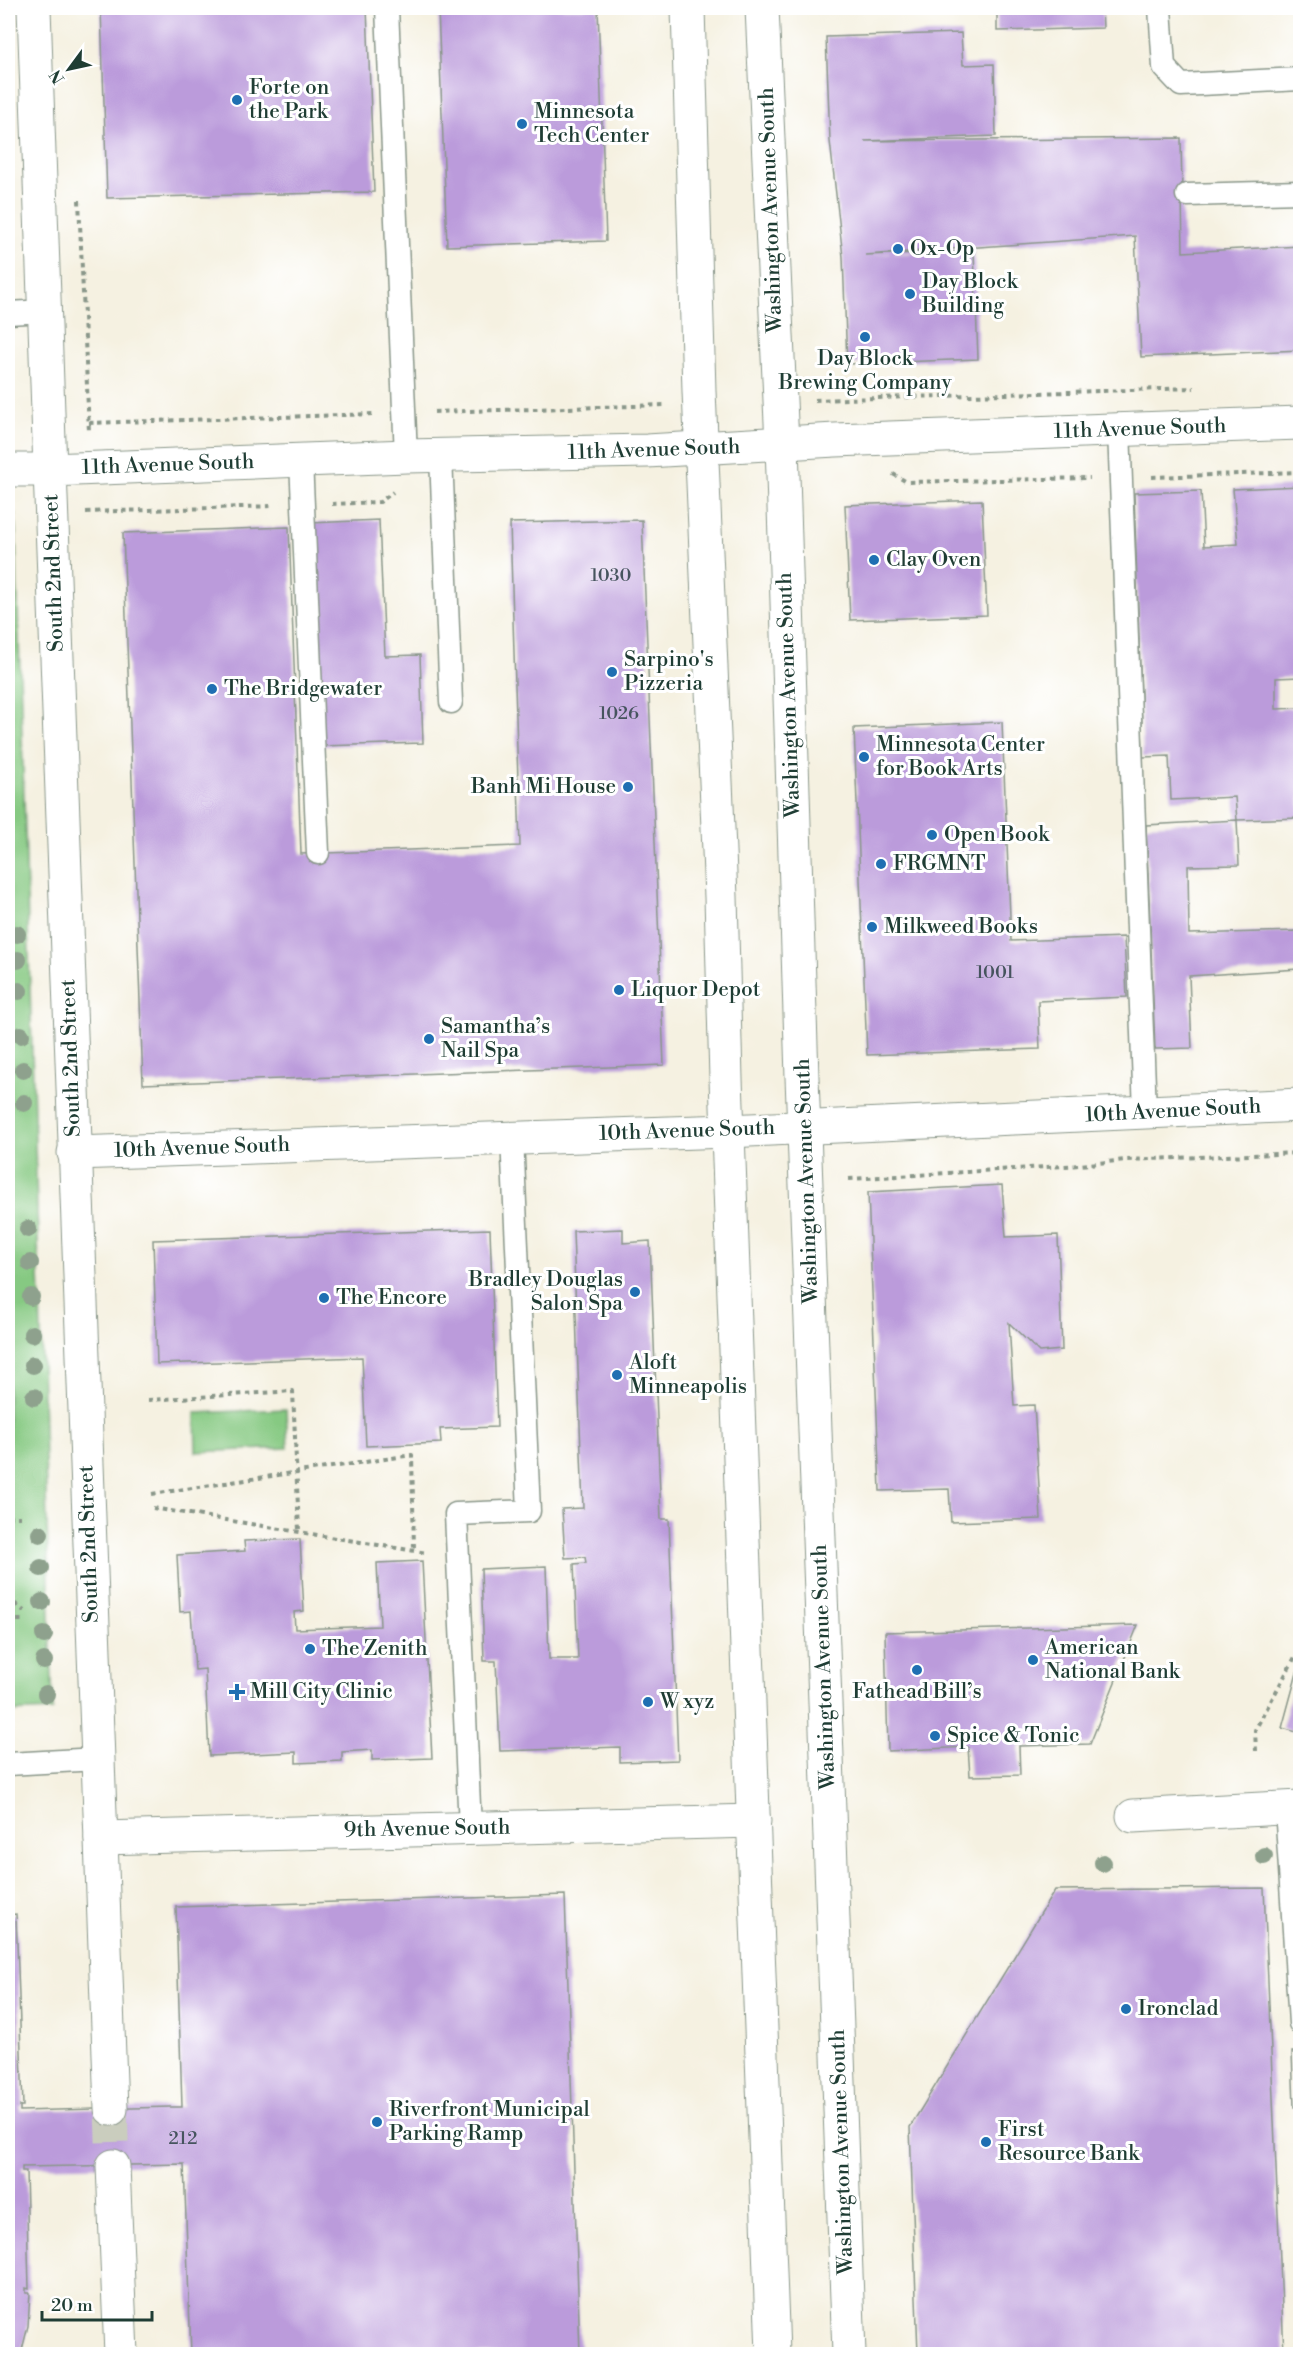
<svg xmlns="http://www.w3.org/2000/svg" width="1308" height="2362" viewBox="0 0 1308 2362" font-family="'Libre Bodoni',serif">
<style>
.green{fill:#86c982;stroke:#52835b;stroke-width:1.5}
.building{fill:#bb9bdb}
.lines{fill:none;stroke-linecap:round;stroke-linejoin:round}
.tertiary-tunnel{stroke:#cacdbe;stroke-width:33;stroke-dasharray:33 16;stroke-linecap:butt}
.service-casing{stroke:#8a978a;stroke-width:25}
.minor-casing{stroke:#8a978a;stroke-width:35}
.tertiary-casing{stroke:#8a978a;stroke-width:35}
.primary-casing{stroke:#8a978a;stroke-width:35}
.path{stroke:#8a978a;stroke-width:4;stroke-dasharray:4.5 4.5;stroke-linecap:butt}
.service{stroke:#fff;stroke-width:22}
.minor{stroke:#fff;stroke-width:33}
.tertiary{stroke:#fff;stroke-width:33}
.primary{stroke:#fff;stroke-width:33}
.tree{fill:#8ea18d}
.poi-dot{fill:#1f6fb2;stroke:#fff;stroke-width:2}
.labels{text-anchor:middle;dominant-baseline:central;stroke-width:6;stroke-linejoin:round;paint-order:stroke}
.number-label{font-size:18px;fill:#46545e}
.poi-label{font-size:21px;fill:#1f3d34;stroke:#fff;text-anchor:start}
.street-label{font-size:21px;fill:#1f3d34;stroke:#fff}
</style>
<rect width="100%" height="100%" fill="#fff"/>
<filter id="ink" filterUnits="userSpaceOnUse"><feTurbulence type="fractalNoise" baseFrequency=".0167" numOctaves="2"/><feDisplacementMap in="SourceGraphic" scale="12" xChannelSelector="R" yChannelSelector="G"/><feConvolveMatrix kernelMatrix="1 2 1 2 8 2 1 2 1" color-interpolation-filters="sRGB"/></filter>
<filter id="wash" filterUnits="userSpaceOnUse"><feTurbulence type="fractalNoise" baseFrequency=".008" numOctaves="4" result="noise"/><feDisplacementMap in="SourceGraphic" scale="24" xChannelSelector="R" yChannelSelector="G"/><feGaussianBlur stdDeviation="1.35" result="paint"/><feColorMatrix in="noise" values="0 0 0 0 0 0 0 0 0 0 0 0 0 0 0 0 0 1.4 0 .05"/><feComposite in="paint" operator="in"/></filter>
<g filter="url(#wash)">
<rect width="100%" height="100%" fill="#f5f1e1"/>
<g class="green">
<path d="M8 514H15L53 1710 8 1712Z"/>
<path d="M286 1409 288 1448 196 1452 195 1413Z"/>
</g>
<g id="blocks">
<g class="building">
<path d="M101 8H367L374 192 107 198Z"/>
<path d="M438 8H598L606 241 447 246Z"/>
<path d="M997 8H1102L1103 28 997 31Z"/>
<path d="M961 33 963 65 994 64 996 136 864 141 1181 138 1183 252 1300 246V350L1141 357 1135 236 865 255 974 251 978 359 847 364 843 257 830 141 826 37Z"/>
<path d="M1300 486V677L1276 678V709L1300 708V818L1237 820 1235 797 1171 800 1169 756 1143 757 1134 493 1201 491 1204 546 1238 544 1233 489Z"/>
<path d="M982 500 987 615 850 620 845 505Z"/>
<path d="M379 520 385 656 420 655 423 743 320 746 310 523Z"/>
<path d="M642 520 664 1065 143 1084 123 533 289 527 301 854 520 846 510 523Z"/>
<path d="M1002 722 1011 941 1124 937 1127 997 1038 1001 1040 1049 867 1055 854 728Z"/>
<path d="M1237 820 1239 865 1188 866 1189 934 1297 931 1299 969 1189 976 1192 1048 1155 1049 1146 825Z"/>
<path d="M1002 1185 1006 1237 1058 1235 1062 1350 1039 1352 1009 1323 1014 1406 1034 1405 1041 1519 951 1522 949 1489 880 1491 868 1192Z"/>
<path d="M490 1229 497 1427 440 1429 441 1443 366 1446 362 1357 157 1364 153 1240Z"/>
<path d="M623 1229V1243L650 1241 661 1519H669L678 1760 620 1762V1747L500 1751 496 1661H484L481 1569 546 1566 549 1659H578L574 1564 586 1563 585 1557 565 1558 562 1509 583 1508 573 1231Z"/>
<path d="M300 1539 304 1611 294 1612 295 1629 380 1626 377 1563 422 1561 432 1758 372 1760V1750L342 1752V1761L296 1763V1752L209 1756 205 1669 195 1670 191 1611 180 1612 177 1555 245 1551 244 1541Z"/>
<path d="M1138 1625 1090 1744 1019 1746 1020 1775 970 1776 968 1747 888 1751 885 1632Z"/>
<path d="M1300 1662V1733L1282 1728Z"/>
<path d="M1264 1888 1284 2354H918L910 2127 1055 1890Z"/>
<path d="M565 1895 580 2354H191L184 2164 22 2167V2171H26L29 2289 26 2288V2293H30L28 2326 21 2354H8V1915L16 1914 23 2106H20V2111L170 2107H182L176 1907Z"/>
<path d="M1292 2052H1300V2107H1294Z"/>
</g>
</g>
</g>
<g filter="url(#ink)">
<use href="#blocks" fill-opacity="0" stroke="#8a978a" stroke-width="1.5"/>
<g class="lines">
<path class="tertiary-tunnel" d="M111 2109 113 2166"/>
<defs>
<g id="service">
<path d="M387 8 406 456"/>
<path d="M1160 8 1164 67 1181 85 1300 79"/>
<path d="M1187 195 1300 192"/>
<path d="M8 313 46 311"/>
<path d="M1119 429 1145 1112"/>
<path d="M441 456 451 702"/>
<path d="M301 460 318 853"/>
<path d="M8 1764 97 1759"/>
<path d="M1286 1808 1300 2023"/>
<path d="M470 1828 456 1514 529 1511 512 1137"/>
</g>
<g id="minor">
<path d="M8 470H50L34 8"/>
<path d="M74 1153 728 1131 1300 1105"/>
<path d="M1133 1816 1300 1807"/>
<path d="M101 1838 754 1821"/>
</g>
<g id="tertiary">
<path d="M111 2109 50 470 406 456 647 451 835 440 1300 423"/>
<path d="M113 2166 121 2354"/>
</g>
<g id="primary">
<path d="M688 8 699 391 721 897 726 1079 773 2354"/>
<path d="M762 8 782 444 802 1077 849 2354"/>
</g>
</defs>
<use href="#service" class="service-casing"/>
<use href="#minor" class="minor-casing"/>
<use href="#tertiary" class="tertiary-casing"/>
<use href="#primary" class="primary-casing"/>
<g class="path">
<path d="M79 200 89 432"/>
<path d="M815 400 1194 388"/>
<path d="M434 412 666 405"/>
<path d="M89 423 375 414"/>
<path d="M893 474 907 482 1090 478"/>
<path d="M1152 477 1300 472"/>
<path d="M332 504 380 502 393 492"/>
<path d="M86 512 274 506"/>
<path d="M849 1179 1080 1165 1126 1160 1300 1153"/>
<path d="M8 1261 10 1258"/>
<path d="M8 1313H12"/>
<path d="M148 1400 293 1391 299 1531"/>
<path d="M8 1415H17"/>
<path d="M152 1494 412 1455 414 1550"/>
<path d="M153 1508 427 1553"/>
<path d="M8 1517H20"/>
<path d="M8 1598 24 1611"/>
<path d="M8 1620H25"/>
<path d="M1256 1751 1255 1730 1300 1648"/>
</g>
<use href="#service" class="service"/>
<use href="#minor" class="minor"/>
<use href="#tertiary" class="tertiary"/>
<use href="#primary" class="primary"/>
</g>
<g class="tree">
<circle cx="17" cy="934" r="9"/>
<circle cx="18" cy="960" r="9"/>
<circle cx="19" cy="991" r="9"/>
<circle cx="21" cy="1035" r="9"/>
<circle cx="23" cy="1070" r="9"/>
<circle cx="24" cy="1103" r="9"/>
<circle cx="28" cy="1229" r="9"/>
<circle cx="30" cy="1263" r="9"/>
<circle cx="31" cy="1297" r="9"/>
<circle cx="32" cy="1334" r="9"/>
<circle cx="33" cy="1365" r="9"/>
<circle cx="34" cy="1397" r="9"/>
<circle cx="40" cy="1534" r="9"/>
<circle cx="41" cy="1568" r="9"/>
<circle cx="42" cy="1602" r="9"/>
<circle cx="44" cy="1635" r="9"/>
<circle cx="44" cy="1661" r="9"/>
<circle cx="46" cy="1694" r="9"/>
<circle cx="1264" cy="1856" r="9"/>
<circle cx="1103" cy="1863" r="9"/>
</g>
</g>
<g class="poi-dot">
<circle cx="237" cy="100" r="6"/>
<circle cx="522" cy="124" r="6"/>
<circle cx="898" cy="249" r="6"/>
<circle cx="910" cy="294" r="6"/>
<circle cx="865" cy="337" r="6"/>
<circle cx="874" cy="560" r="6"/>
<circle cx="612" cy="672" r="6"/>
<circle cx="212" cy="689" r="6"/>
<circle cx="864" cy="757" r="6"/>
<circle cx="628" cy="787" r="6"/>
<circle cx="932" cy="835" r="6"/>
<circle cx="881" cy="864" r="6"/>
<circle cx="872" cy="927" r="6"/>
<circle cx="619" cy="990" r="6"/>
<circle cx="429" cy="1039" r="6"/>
<circle cx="635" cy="1292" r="6"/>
<circle cx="324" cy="1298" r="6"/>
<circle cx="617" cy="1375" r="6"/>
<circle cx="310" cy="1649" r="6"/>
<circle cx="1033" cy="1660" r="6"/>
<circle cx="917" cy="1670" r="6"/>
<path d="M234 1683h6v6h6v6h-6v6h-6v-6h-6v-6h6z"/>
<circle cx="648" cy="1702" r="6"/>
<circle cx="935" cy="1736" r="6"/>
<circle cx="1126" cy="2009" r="6"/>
<circle cx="377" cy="2122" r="6"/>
<circle cx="986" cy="2142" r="6"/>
</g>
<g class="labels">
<g class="number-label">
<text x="611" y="575">1030</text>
<text x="619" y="713">1026</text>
<text x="995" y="972">1001</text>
<text x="183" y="2138">212</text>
</g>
<g class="poi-label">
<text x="249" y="88">Forte on<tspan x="249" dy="24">the Park</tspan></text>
<text x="534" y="112">Minnesota<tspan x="534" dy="24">Tech Center</tspan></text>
<text x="910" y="249">Ox-Op</text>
<text x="922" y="282">Day Block<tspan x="922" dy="24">Building</tspan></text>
<text x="865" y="359" text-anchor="middle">Day Block<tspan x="865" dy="24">Brewing Company</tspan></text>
<text x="886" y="560">Clay Oven</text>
<text x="624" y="660">Sarpino's<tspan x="624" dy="24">Pizzeria</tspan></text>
<text x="224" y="689">The Bridgewater</text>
<text x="876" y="745">Minnesota Center<tspan x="876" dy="24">for Book Arts</tspan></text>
<text x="616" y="787" text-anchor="end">Banh Mi House</text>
<text x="944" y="835">Open Book</text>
<text x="893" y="864">FRGMNT</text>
<text x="884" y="927">Milkweed Books</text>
<text x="631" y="990">Liquor Depot</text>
<text x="441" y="1027">Samantha’s<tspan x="441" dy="24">Nail Spa</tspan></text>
<text x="623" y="1280" text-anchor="end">Bradley Douglas<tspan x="623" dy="24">Salon Spa</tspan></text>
<text x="336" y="1298">The Encore</text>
<text x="629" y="1363">Aloft<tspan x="629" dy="24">Minneapolis</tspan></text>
<text x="1045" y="1648">American<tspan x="1045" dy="24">National Bank</tspan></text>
<text x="322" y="1649">The Zenith</text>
<text x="250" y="1692">Mill City Clinic</text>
<text x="917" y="1692" text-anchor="middle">Fathead Bill’s</text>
<text x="660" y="1702">W xyz</text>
<text x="947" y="1736">Spice &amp; Tonic</text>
<text x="1138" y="2009">Ironclad</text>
<text x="389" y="2110">Riverfront Municipal<tspan x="389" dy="24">Parking Ramp</tspan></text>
<text x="998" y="2130">First<tspan x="998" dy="24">Resource Bank</tspan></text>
</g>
<g class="street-label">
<text transform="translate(771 210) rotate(-92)">Washington Avenue South</text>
<text transform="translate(1140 429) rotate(-2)">11th Avenue South</text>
<text transform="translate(654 450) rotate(-2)">11th Avenue South</text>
<text transform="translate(168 465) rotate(-2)">11th Avenue South</text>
<text transform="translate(54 573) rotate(-92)">South 2nd Street</text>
<text transform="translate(789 695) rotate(-92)">Washington Avenue South</text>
<text transform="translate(71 1058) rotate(-92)">South 2nd Street</text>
<text transform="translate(1173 1111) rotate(-3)">10th Avenue South</text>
<text transform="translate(687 1131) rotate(-2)">10th Avenue South</text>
<text transform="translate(202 1148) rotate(-2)">10th Avenue South</text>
<text transform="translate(807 1181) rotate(-92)">Washington Avenue South</text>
<text transform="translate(89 1544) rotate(-92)">South 2nd Street</text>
<text transform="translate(824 1667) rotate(-92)">Washington Avenue South</text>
<text transform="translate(427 1829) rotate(-1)">9th Avenue South</text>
<text transform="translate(842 2152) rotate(-92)">Washington Avenue South</text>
</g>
</g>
<rect width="1308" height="2362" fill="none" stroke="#fff" stroke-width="30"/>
<g transform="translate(69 69) rotate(237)" stroke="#ffffff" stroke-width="4.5" paint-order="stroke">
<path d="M0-4.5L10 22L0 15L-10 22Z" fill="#1f3d34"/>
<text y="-9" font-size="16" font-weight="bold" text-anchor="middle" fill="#1f3d34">N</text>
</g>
<path d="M42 2311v9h110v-9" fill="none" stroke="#1f3d34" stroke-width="3"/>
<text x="51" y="2311" font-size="18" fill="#1f3d34" stroke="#ffffff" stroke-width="4.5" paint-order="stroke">20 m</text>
</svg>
